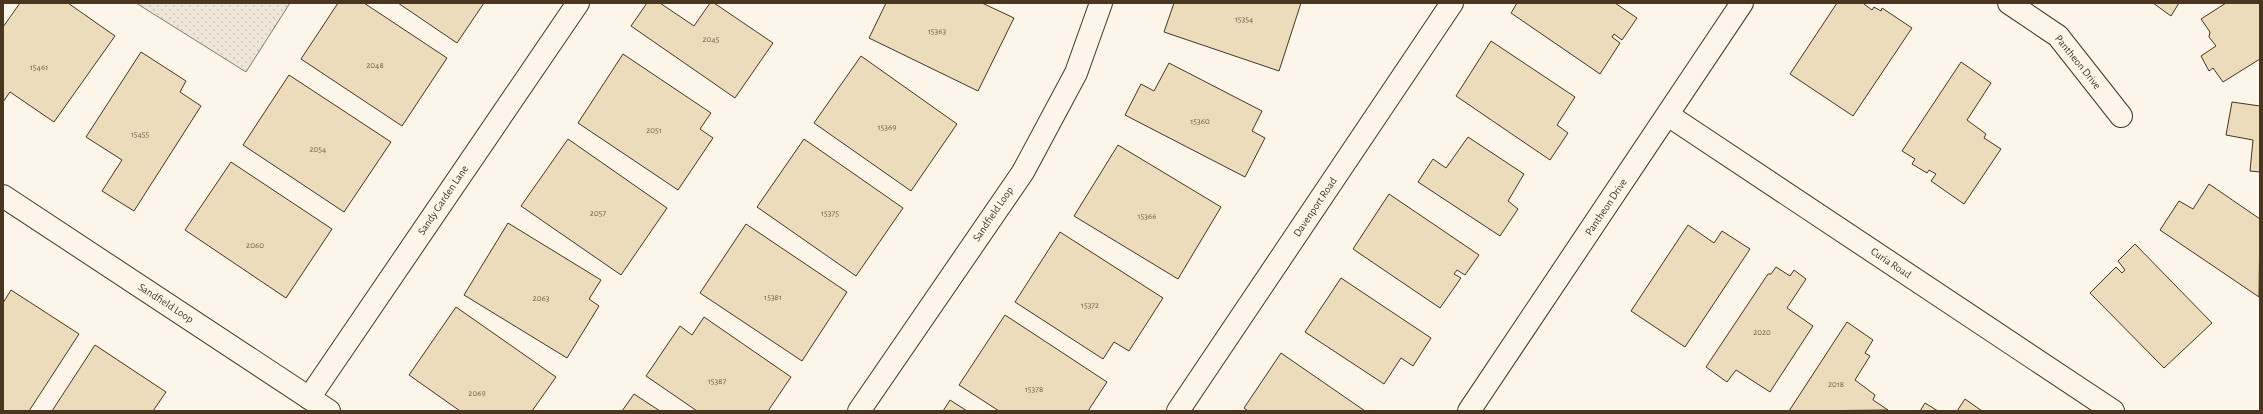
<svg xmlns="http://www.w3.org/2000/svg" width="2263" height="414" viewBox="0 0 2263 414" font-family="'Alegreya Sans',sans-serif">
<style>
.green{fill:url(#green-dots);stroke:#887966}
.building{fill:#ecdcbc;stroke:#4a3520}
.lines{fill:none;stroke-linecap:round;stroke-linejoin:round}
.minor-casing{stroke:#4a3520;stroke-width:24}
.minor{stroke:#fbf6e9;stroke-width:22}
.labels{text-anchor:middle;dominant-baseline:central;stroke-width:3;stroke-linejoin:round;paint-order:stroke}
.number-label{font-size:9px;fill:#725f47}
.street-label{font-size:11px;fill:#4a3520;stroke:#fbf6e9}
</style>
<defs>
<pattern id="green-dots" width="8" height="8" patternUnits="userSpaceOnUse"><rect width="8" height="8" fill="#ede6d9"/><path d="M2 2h.1M6 6h.1" fill="none" stroke="#cdc6ba" stroke-width="1.8" stroke-linecap="round"/></pattern>
</defs>
<rect width="100%" height="100%" fill="#fbf6e9"/>
<path class="green" d="M136 3H290L246 72Z"/>
<g class="building">
<path d="M20 3H68L115 36 54 122 10 92 3 102V27Z"/>
<path d="M338 3H364L447 58 402 126 301 59Z"/>
<path d="M398 3H484L457 43Z"/>
<path d="M647 3H660L694 26 710 3H714L773 43 735 98 631 26Z"/>
<path d="M886 3H982L1014 18 978 91 869 38Z"/>
<path d="M1174 3H1301L1279 71 1164 32Z"/>
<path d="M1517 3H1615L1637 18 1622 40 1614 34 1612 37 1620 43 1600 74 1511 13Z"/>
<path d="M1837 3H1865L1864 4 1872 10 1874 7 1881 11 1882 8 1912 28 1853 116 1790 74Z"/>
<path d="M2153 3H2179L2171 16Z"/>
<path d="M2226 3H2260V59L2223 82 2213 68 2209 71 2201 56 2216 46 2209 37 2210 32 2201 19Z"/>
<path d="M1491 41 1575 97 1557 125 1568 133 1550 160 1456 96Z"/>
<path d="M141 52 186 81 180 92 201 106 134 211 102 191 122 160 86 137Z"/>
<path d="M623 54 711 113 700 129 713 138 678 190 578 123Z"/>
<path d="M861 56 957 124 911 191 814 123Z"/>
<path d="M1961 62 1991 83 1967 120 1986 134 1984 138 2001 149 1964 204 1931 181 1936 174 1929 170 1927 173 1912 164 1915 159 1902 151Z"/>
<path d="M1169 63 1262 111 1252 131 1265 138 1245 177 1125 115 1141 84 1154 91Z"/>
<path d="M289 75 391 142 344 212 243 145Z"/>
<path d="M2232 102 2260 106V172L2250 171 2253 140 2226 135Z"/>
<path d="M1468 137 1524 174 1508 201 1518 209 1500 236 1418 182 1433 159 1446 168Z"/>
<path d="M568 139 667 208 621 275 521 206Z"/>
<path d="M804 139 903 208 856 276 757 207Z"/>
<path d="M1118 145 1221 207 1178 279 1074 216Z"/>
<path d="M231 162 332 229 286 298 185 230Z"/>
<path d="M2209 184 2260 219 2259 297 2160 230 2179 201 2193 209Z"/>
<path d="M1389 194 1479 255 1465 275 1457 270 1454 274 1461 278 1440 308 1353 249Z"/>
<path d="M508 223 601 280 589 299 599 306 567 358 464 295Z"/>
<path d="M746 224 847 292 802 361 700 293Z"/>
<path d="M1688 225 1714 243 1722 231 1750 249 1685 347 1631 311Z"/>
<path d="M1060 232 1163 298 1129 351 1114 342 1103 359 1015 302Z"/>
<path d="M2135 244 2212 323 2164 368 2090 293 2116 267 2122 273 2125 270 2118 261Z"/>
<path d="M1776 267 1790 276 1794 270 1806 279 1787 308 1813 326 1770 392 1736 370 1727 382 1706 367 1768 274H1771Z"/>
<path d="M1341 278 1431 338 1413 366 1401 358 1384 384 1305 332Z"/>
<path d="M11 290 79 334 29 411H3V303Z"/>
<path d="M456 307 556 377 532 411H460L409 375Z"/>
<path d="M1005 315 1107 382 1088 411H999L959 385Z"/>
<path d="M704 317 791 377 768 411H697L646 376 680 326 692 335Z"/>
<path d="M1847 322 1873 340 1865 353 1870 356 1855 380 1875 395 1873 400 1888 410 1789 411Z"/>
<path d="M95 345 166 392 153 411H52Z"/>
<path d="M1281 353 1365 411H1248L1244 408Z"/>
<path d="M634 394 660 411H622Z"/>
<path d="M1965 399 1982 411H1957Z"/>
<path d="M950 400 967 411H943Z"/>
<path d="M1925 403 1938 411H1920Z"/>
</g>
<g class="lines">
<defs>
<g id="minor">
<path d="M2009 3 2058 36 2121 116"/>
<path d="M1668 115 2113 411"/>
<path d="M3 196 329 411"/>
<path d="M309 398 578 3"/>
<path d="M859 411 1023 172 1076 73 1101 3"/>
<path d="M1178 411 1452 3"/>
<path d="M1469 411 1742 3"/>
</g>
</defs>
<use href="#minor" class="minor-casing"/>
<use href="#minor" class="minor"/>
</g>
<g class="labels">
<g class="number-label">
<text x="1244" y="19">15354</text>
<text x="937" y="31">15363</text>
<text x="711" y="39">2045</text>
<text x="375" y="65">2048</text>
<text x="39" y="67">15461</text>
<text x="1200" y="121">15360</text>
<text x="887" y="127">15369</text>
<text x="654" y="130">2051</text>
<text x="140" y="134">15455</text>
<text x="318" y="149">2054</text>
<text x="598" y="213">2057</text>
<text x="830" y="213">15375</text>
<text x="1147" y="216">15366</text>
<text x="255" y="245">2060</text>
<text x="773" y="297">15381</text>
<text x="541" y="298">2063</text>
<text x="1090" y="305">15372</text>
<text x="1762" y="332">2020</text>
<text x="717" y="381">15387</text>
<text x="1836" y="384">2018</text>
<text x="1034" y="389">15378</text>
<text x="477" y="393">2069</text>
</g>
<g class="street-label">
<text transform="translate(2078 62) rotate(51)">Pantheon Drive</text>
<text transform="translate(443 200) rotate(-56)">Sandy Garden Lane</text>
<text transform="translate(1315 207) rotate(-56)">Davenport Road</text>
<text transform="translate(1606 207) rotate(-56)">Pantheon Drive</text>
<text transform="translate(993 214) rotate(-56)">Sandfield Loop</text>
<text transform="translate(1891 263) rotate(34)">Curia Road</text>
<text transform="translate(166 303) rotate(33)">Sandfield Loop</text>
</g>
</g>
<rect width="2263" height="414" fill="none" stroke="#4a3520" stroke-width="8"/>
</svg>
